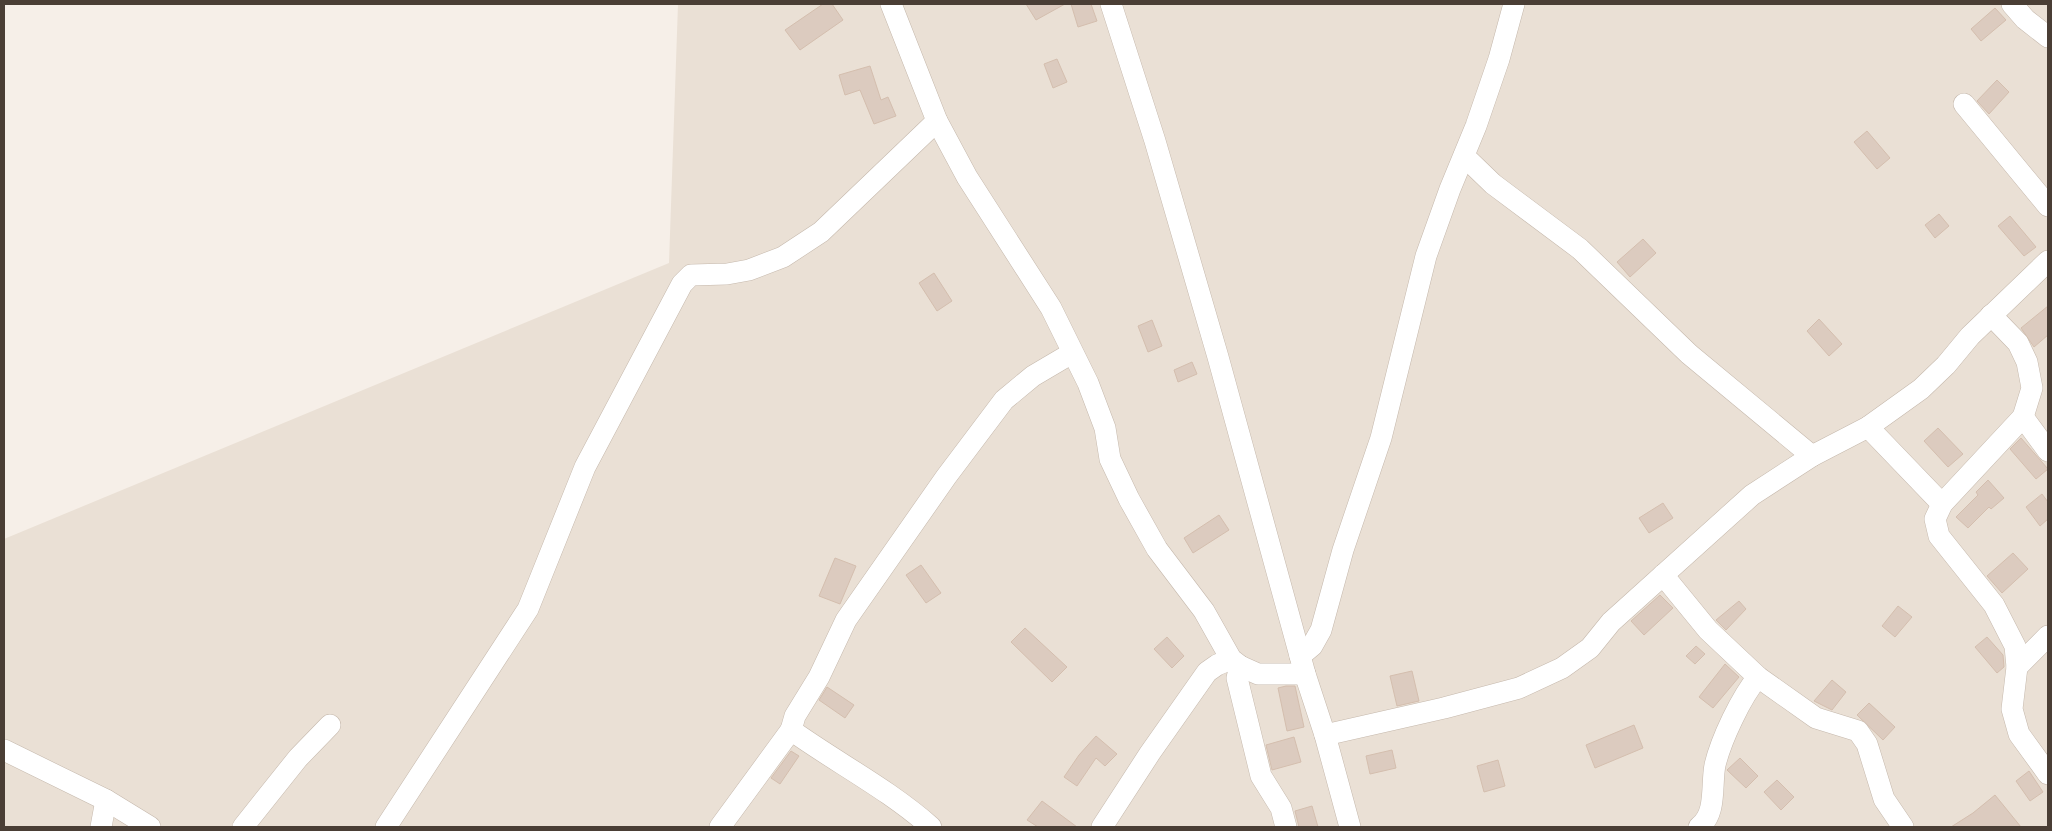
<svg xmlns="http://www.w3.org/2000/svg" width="2052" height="831" viewBox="0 0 2052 831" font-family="'Source Sans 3',sans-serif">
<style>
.residential{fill:#eae0d5}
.building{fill:#dccbbf;stroke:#d4beae}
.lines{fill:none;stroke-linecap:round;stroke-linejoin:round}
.minor-casing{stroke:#c5b8ac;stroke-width:22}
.minor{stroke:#fff;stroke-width:21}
</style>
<rect width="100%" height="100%" fill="#f6efe8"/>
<path class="residential" d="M678 4H2048V827H4V539L669 263Z"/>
<g class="building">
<path d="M823 4H832L843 20 800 50 785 30Z"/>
<path d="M1026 4H1065L1036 20Z"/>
<path d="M1071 4H1091L1097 21 1078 27Z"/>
<path d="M1995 8 2006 20 1981 41 1971 29Z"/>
<path d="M1057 59 1067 82 1053 88 1044 64Z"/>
<path d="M870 66 881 100 888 97 896 116 874 124 860 90 845 95 839 75Z"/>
<path d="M1997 80 2009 92 1989 114 1977 101Z"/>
<path d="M1867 131 1890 158 1877 169 1854 142Z"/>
<path d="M1939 214 1949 226 1935 238 1925 225Z"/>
<path d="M2010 216 2036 247 2024 256 1998 226Z"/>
<path d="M1643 239 1656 253 1630 277 1617 262Z"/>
<path d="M934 273 952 301 937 311 919 283Z"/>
<path d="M2048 306V335L2034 347 2021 328Z"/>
<path d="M1819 319 1842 344 1829 356 1807 331Z"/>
<path d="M1152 320 1162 346 1148 352 1138 326Z"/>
<path d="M1192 362 1197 374 1178 382 1174 370Z"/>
<path d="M1938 428 1963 454 1948 467 1924 441Z"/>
<path d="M2021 438 2048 469 2036 479 2010 449Z"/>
<path d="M1988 480 2004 498 1991 509 1989 507 1968 528 1956 517 1978 495 1976 492Z"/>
<path d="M2042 494 2048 502V519L2040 526 2026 507Z"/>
<path d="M1663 503 1673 518 1649 533 1639 518Z"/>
<path d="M1219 515 1229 530 1193 553 1184 538Z"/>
<path d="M2013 553 2028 569 2002 593 1987 576Z"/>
<path d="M835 558 856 566 840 604 819 596Z"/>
<path d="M921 565 941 593 926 603 906 575Z"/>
<path d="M1660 595 1673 608 1644 635 1631 621Z"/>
<path d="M1739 601 1746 609 1726 630 1716 620Z"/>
<path d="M1898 606 1912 617 1895 637 1882 626Z"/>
<path d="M1025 628 1067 667 1052 682 1011 642Z"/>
<path d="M1167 637 1184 656 1172 668 1154 649Z"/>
<path d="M1987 637 2003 655 2004 667 1997 673 1975 647Z"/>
<path d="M1696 646 1705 654 1695 664 1686 656Z"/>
<path d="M1725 664 1739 677 1713 708 1699 697Z"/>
<path d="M1412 671 1419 701 1397 706 1390 676Z"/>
<path d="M1832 680 1846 692 1832 710 1814 701Z"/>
<path d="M1286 686H1295L1304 727 1287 731 1278 688Z"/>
<path d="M827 687 854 705 845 718 819 700Z"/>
<path d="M1869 703 1895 727 1883 740 1857 715Z"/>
<path d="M1634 725 1643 748 1595 768 1586 745Z"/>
<path d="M1096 736 1117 754 1105 766 1096 758 1077 786 1064 777 1079 755Z"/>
<path d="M1294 737 1301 762 1272 770 1266 745Z"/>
<path d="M1392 750 1396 768 1370 774 1366 756Z"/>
<path d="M791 751 799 756 780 784 771 778Z"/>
<path d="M1740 758 1758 776 1746 788 1727 770Z"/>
<path d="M1498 760 1505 786 1484 792 1477 766Z"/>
<path d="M2029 771 2043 792 2030 801 2016 781Z"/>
<path d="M1777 780 1794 797 1781 810 1764 792Z"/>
<path d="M1995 795 2021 827H1951L1973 813Z"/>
<path d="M1042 801 1077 827H1038L1027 820Z"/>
<path d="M1312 806 1318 827H1299L1295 811Z"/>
</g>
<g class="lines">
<defs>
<g id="minor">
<path d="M891 4 937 121 967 177 1051 308 1088 383 1105 428 1110 459 1129 499 1157 549 1204 611 1231 659 1240 666 1258 674H1305"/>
<path d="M1111 4 1155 141 1218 357 1305 674 1325 735 1350 827"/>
<path d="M2012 4 2025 19 2048 37"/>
<path d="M1964 104 2048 206"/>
<path d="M1464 156 1493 184 1580 249 1689 354 1812 456"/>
<path d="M1991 315 2018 343 2027 362 2032 388 2023 417 1942 504 1935 519 1939 536 1994 605 2015 646 2017 667 2012 709 2019 734 2048 774"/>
<path d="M2023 417 2048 451"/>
<path d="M1868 427 1942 504"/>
<path d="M1663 575 1708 630 1758 677 1816 718 1858 731 1867 744 1884 799 1903 827"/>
<path d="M1300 656 1312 646 1321 630 1343 550 1381 438 1426 256 1450 189 1476 126 1499 59 1514 4"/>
<path d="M1240 666 1237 678 1261 776 1281 808 1286 827"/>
<path d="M2017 667 2048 636"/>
<path d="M1325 735 1444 708 1519 688 1562 668 1590 648 1611 622 1752 495 1812 456 1868 427 1921 389 1946 365 1970 336 2048 261"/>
<path d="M4 750 106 800 150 827"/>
<path d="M101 827 106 800"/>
<path d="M243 827 298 758 330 725"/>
<path d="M386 827 528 609 585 467 682 284 691 275 727 274 749 270 783 257 821 232 937 121"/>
<path d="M720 827 791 730"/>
<path d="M931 827C888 789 837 763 791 730L795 716 819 677 846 620 946 477 1004 400 1033 376 1072 353"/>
<path d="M1102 827 1150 753 1207 672 1217 665 1231 659"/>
<path d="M1699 827C1717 814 1711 785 1715 765 1721 740 1741 697 1758 677"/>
</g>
</defs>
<use href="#minor" class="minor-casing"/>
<use href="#minor" class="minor"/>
</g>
<rect width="2052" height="831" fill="none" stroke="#4a3e35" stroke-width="10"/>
</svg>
